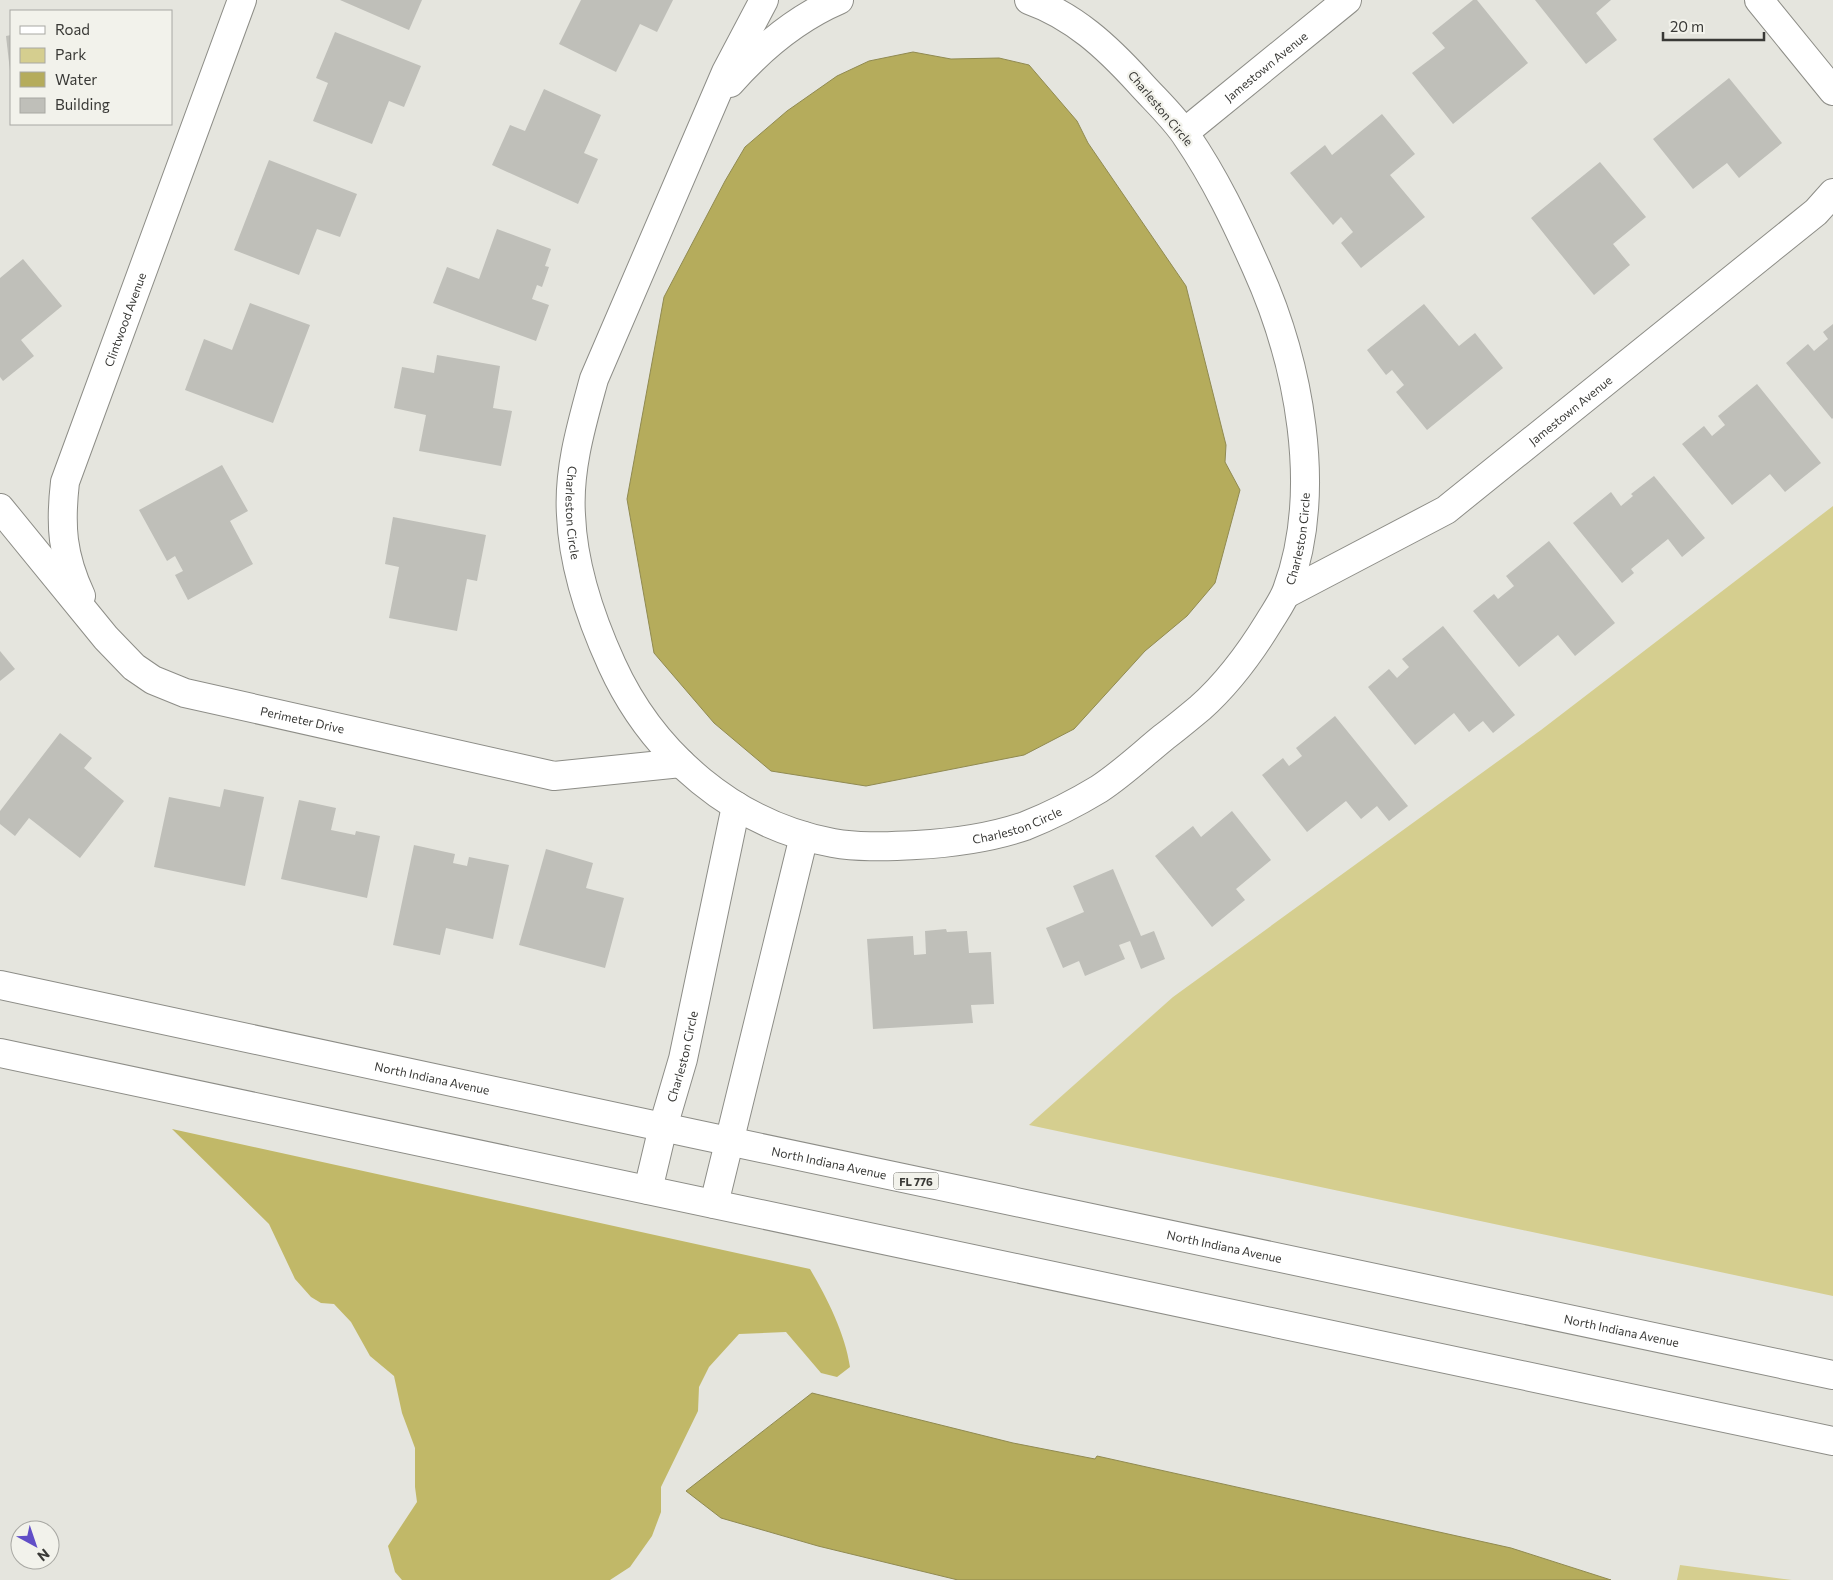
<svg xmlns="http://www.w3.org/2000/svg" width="1833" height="1580" viewBox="0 0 1833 1580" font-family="Commissioner,sans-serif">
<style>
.green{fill:#d5ce8f}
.forest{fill:#c1b868}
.water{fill:#b5ac5c;stroke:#908a51}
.building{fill:#bfbfb9}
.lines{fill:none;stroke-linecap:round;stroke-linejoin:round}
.minor-casing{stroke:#8d8d87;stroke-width:30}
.major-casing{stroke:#8d8d87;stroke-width:30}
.minor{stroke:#fff;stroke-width:28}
.major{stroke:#fff;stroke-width:28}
.labels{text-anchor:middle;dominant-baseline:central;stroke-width:4.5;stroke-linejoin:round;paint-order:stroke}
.shield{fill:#f2f2eb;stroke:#70706c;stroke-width:1}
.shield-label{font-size:11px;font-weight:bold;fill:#393936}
.street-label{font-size:12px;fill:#393936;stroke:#f2f2eb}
</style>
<rect width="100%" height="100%" fill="#e5e5de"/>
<g class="green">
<path d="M1833 506V1296L1029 1125 1173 997 1541 730Z"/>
<path d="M1680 1565 1792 1580H1677Z"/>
</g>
<path class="forest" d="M172 1129 810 1269C827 1298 845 1333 850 1367L837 1377 821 1373 786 1332 739 1334 709 1367 699 1387 698 1411 661 1487V1512L652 1536 630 1567 610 1580H402L395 1572 388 1546 417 1502 415 1487V1448L402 1413 394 1376 370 1356 351 1322 334 1304 321 1303 311 1297 295 1279 269 1224Z"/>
<g class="water">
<path d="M913 52 951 59 999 58 1029 65 1077 121 1088 143 1186 286 1226 445 1225 462 1240 490 1215 583 1187 616 1145 651 1074 729 1024 755 866 786 771 771 714 723 654 653 627 499 664 297 725 181 745 147 787 111 837 76 869 61Z"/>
<path d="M812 1393 1013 1443 1095 1459 1097 1456 1511 1548 1611 1580H958L818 1546 721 1518 686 1491Z"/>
</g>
<g class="building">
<path d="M340 0H422L409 30Z"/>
<path d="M581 0H673L657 32 640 24 616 72 559 44Z"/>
<path d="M1473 0H1477L1528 63 1453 124 1412 73 1445 48 1432 33Z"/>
<path d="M1535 0H1611L1596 13 1617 40 1586 64Z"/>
<path d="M335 32 421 66 404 107 389 101 372 144 313 121 328 83 316 78Z"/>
<path d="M11 35V71H10L6 36Z"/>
<path d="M1729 78 1782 143 1739 178 1727 163 1693 189 1653 139Z"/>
<path d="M544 89 601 115 584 153 598 159 578 204 492 165 510 125 525 131Z"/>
<path d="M1382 114 1415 154 1390 175 1425 217 1361 268 1341 243 1353 232 1341 217 1333 225 1290 173 1325 145 1332 155Z"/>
<path d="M269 160 357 194 340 237 317 229 299 275 234 250Z"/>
<path d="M1600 162 1646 217 1613 244 1630 265 1594 295 1531 218Z"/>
<path d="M497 229 551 249 545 266 549 267 542 287 537 285 532 299 549 305 536 341 433 303 447 267 479 279Z"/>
<path d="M23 259 62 306 21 340 34 356 3 381 0 377V278Z"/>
<path d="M250 303 310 325 273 423 185 390 204 339 232 350Z"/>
<path d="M1424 304 1459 346 1475 333 1503 368 1427 430 1396 392 1404 385 1392 370 1386 375 1367 350Z"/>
<path d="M1833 324V418L1832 419 1786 363 1808 344 1814 351 1828 339 1823 332Z"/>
<path d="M437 355 500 366 493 408 512 411 501 466 419 451 426 415 394 408 402 367 434 373Z"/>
<path d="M1757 384 1821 463 1785 492 1770 474 1732 505 1682 444 1704 426 1712 436 1725 425 1718 416Z"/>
<path d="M222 465 248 511 230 521 253 564 188 600 175 575 183 571 175 556 167 561 139 510Z"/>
<path d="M1654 476 1705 538 1682 557 1668 539 1631 569 1634 573 1622 583 1573 523 1611 492 1621 506 1633 496 1631 494Z"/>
<path d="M393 517 486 535 477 581 467 579 457 631 389 618 399 567 385 564Z"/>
<path d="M1549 541 1615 623 1575 656 1558 635 1519 667 1473 611 1494 594 1498 599 1514 586 1506 576Z"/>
<path d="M1443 626 1515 715 1493 733 1483 721 1469 732 1454 713 1415 745 1368 687 1389 669 1397 678 1409 667 1402 659Z"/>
<path d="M0 651 15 669 0 681Z"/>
<path d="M1335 716 1408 806 1389 821 1377 806 1361 819 1346 801 1307 832 1262 775 1283 758 1289 766 1302 756 1296 748Z"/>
<path d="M60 733 92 758 84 768 124 801 80 858 29 818 15 836 0 824V811Z"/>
<path d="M224 789 264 797 245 886 154 867 169 797 220 807Z"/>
<path d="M299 800 336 808 331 830 355 835 356 831 380 836 367 898 281 879Z"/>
<path d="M1232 811 1271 860 1236 889 1245 900 1212 927 1155 856 1193 826 1201 837Z"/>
<path d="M414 845 455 854 453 863 467 866 469 857 509 865 493 939 446 928 440 955 393 945Z"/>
<path d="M546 849 593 863 586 888 624 898 605 968 519 945Z"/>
<path d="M1113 869 1141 936 1154 931 1165 959 1141 969 1130 941 1119 945 1125 959 1085 976 1079 961 1063 968 1046 928 1084 912 1073 886Z"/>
<path d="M946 929 947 932 967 931 969 953 991 952 994 1004 971 1005 973 1023 873 1029 867 939 913 936 914 955 926 954 925 931Z"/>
</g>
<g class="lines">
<defs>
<g id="minor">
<path id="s1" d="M764 0 726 72 594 379C582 423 568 469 571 515 573 566 591 619 612 665 653 755 735 825 833 843 861 848 889 846 916 845 953 843 990 838 1025 826 1050 816 1076 803 1099 789 1122 774 1143 754 1164 737 1176 728 1188 718 1200 708 1227 684 1250 653 1269 622 1275 612 1283 601 1287 590 1324 490 1299 362 1256 267 1236 222 1215 178 1187 137 1174 117 1155 100 1139 82 1107 47 1074 16 1029 0"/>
<path d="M1759 0 1833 91"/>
<path d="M730 83C761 48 797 18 839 0"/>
<path id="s2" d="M1185 132 1347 0"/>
<path id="s3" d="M0 508 106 638 134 667 153 680 185 693 554 776 681 763"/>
<path id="s4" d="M1286 594 1446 510 1816 212 1833 193"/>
<path id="s5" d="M81 596C62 555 60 526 65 482L242 0"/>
<path id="s6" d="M648 1190 663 1127 683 1059 736 806"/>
<path d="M714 1204 804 836"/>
</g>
<g id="major">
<path id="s7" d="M0 985 695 1134 1833 1375"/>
<path d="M0 1053 1833 1441"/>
</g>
</defs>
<use href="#minor" class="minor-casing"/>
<use href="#major" class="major-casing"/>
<use href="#minor" class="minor"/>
<use href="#major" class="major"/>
</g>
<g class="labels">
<rect class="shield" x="893.5" y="1172.5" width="45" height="17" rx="4"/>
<g class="shield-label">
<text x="916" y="1181">FL 776</text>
</g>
<g class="street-label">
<text stroke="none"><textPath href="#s2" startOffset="104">Jamestown Avenue</textPath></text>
<text transform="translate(1161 108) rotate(50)">Charleston Circle</text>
<text stroke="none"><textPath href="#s5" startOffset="290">Clintwood Avenue</textPath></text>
<text stroke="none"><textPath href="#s4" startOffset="340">Jamestown Avenue</textPath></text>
<text stroke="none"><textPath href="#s1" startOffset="552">Charleston Circle</textPath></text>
<text stroke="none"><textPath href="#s1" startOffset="1612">Charleston Circle</textPath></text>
<text stroke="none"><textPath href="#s3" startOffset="386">Perimeter Drive</textPath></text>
<text stroke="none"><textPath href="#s1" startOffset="1192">Charleston Circle</textPath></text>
<text stroke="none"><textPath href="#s6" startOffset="138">Charleston Circle</textPath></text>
<text stroke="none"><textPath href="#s7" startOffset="442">North Indiana Avenue</textPath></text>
<text stroke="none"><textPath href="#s7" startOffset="848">North Indiana Avenue</textPath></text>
<text stroke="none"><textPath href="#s7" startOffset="1252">North Indiana Avenue</textPath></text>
<text stroke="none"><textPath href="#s7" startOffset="1658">North Indiana Avenue</textPath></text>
</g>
</g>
<rect x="10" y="10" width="162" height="115" fill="#f2f2eb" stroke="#a8a8a3"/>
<rect x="20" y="26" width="25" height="8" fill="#ffffff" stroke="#a8a8a3"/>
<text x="55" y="35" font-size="15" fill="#393936">Road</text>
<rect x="20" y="48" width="25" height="15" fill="#d5ce8f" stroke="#a8a8a3"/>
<text x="55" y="60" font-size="15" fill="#393936">Park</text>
<rect x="20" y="72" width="25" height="15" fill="#b5ac5c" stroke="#a8a8a3"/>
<text x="55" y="85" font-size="15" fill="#393936">Water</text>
<rect x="20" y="98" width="25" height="15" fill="#bfbfb9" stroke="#a8a8a3"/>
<text x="55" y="110" font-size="15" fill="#393936">Building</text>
<g transform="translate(35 1545) rotate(140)"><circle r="24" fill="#f2f2eb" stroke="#a8a8a3"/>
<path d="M0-4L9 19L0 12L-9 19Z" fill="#614ec7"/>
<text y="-8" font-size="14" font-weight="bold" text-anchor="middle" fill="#393936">N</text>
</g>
<path d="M1663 32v8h101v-8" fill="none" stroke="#393936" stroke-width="2.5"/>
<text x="1670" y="32" font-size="15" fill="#393936" stroke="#f2f2eb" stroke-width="4" paint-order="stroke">20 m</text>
</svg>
